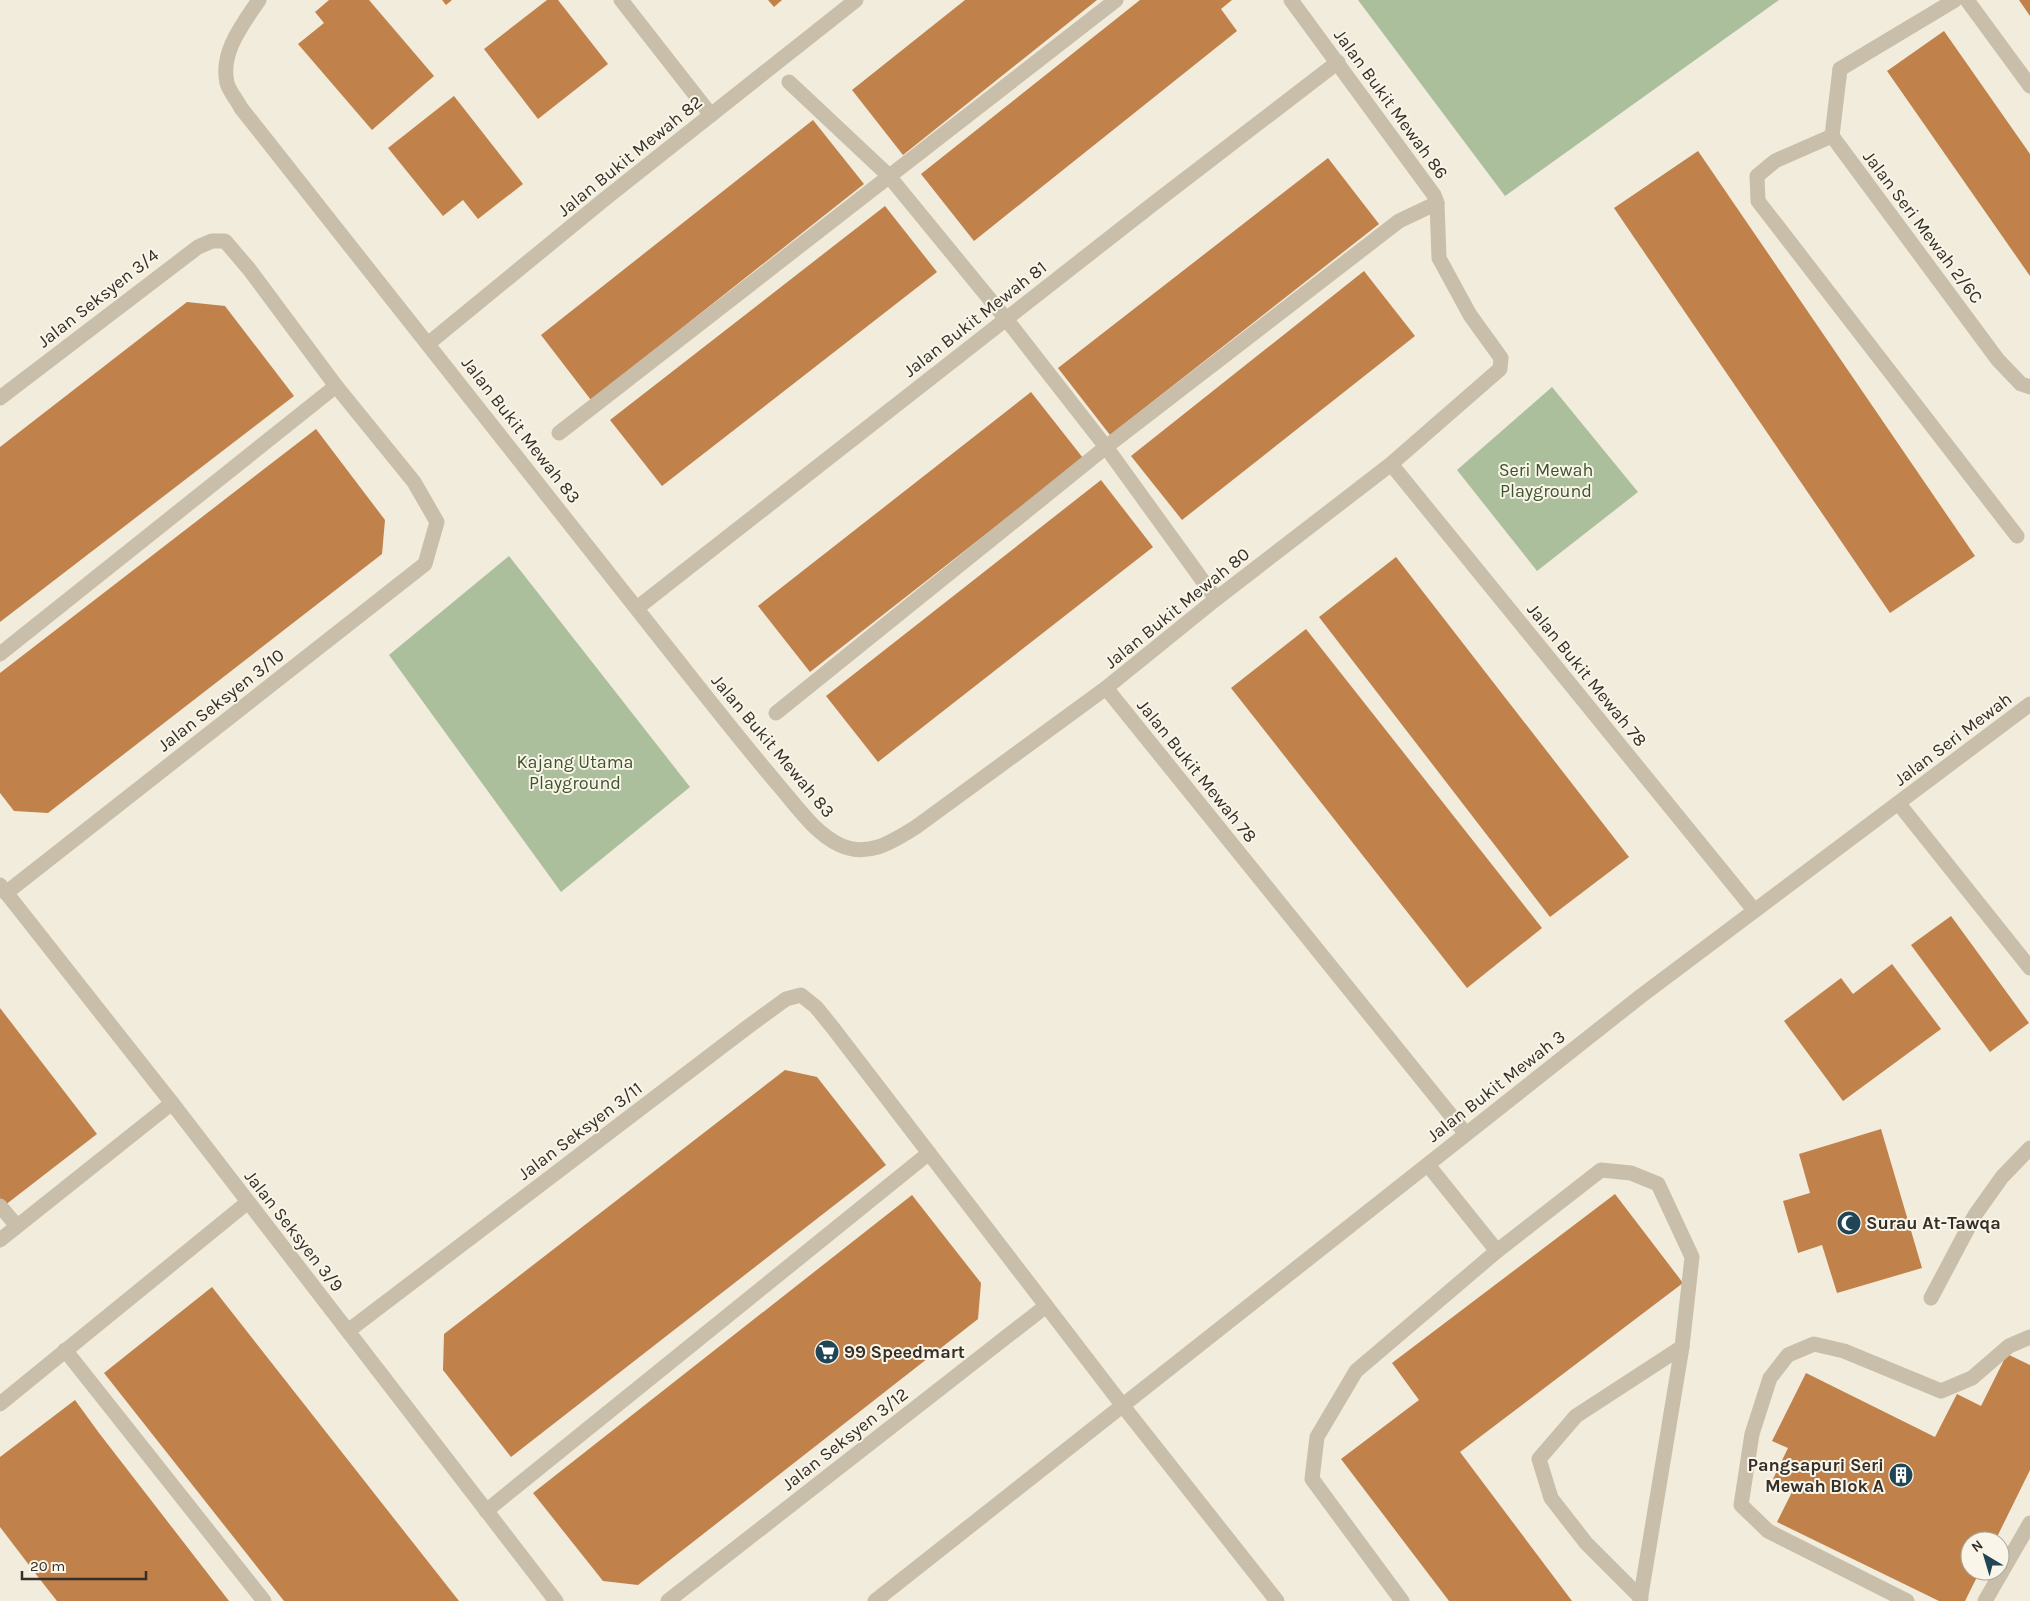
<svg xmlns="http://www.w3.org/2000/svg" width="2030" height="1601" viewBox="0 0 2030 1601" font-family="Karla,sans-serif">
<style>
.green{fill:#acbf9d}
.building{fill:#c1814a}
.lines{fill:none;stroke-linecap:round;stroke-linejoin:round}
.lane{stroke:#c9bea9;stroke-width:15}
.street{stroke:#c9bea9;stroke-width:15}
.labels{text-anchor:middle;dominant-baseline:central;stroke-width:4;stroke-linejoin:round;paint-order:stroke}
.street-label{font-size:18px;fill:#362f28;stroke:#f9f5e8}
.park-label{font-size:18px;fill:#3d532d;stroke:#f9f5e8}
.poi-label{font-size:18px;font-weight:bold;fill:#362f28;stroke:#f9f5e8;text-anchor:start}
</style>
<rect width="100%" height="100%" fill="#f1ecdc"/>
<g class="green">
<path d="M1358 0H1779L1505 196Z"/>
<path d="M1552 387 1638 492 1537 571 1457 470Z"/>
<path d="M509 556 690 787 561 892 389 655Z"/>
</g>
<g class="building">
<path d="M329 0H369L434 76 372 130 298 44 324 23 315 12Z"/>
<path d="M442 0H452L446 5Z"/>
<path d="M547 0H558L608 64 538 119 484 49Z"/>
<path d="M768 0H782L774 7Z"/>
<path d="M965 0H1097L903 155 852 90Z"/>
<path d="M1140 0H1232L1221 9 1237 31 974 241 921 174Z"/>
<path d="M2019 0H2030V16Z"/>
<path d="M1944 31 2030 154V276L1887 71Z"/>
<path d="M454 96 523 184 478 219 463 200 443 216 388 148Z"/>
<path d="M813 120 864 184 591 400 541 335Z"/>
<path d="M1698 151 1975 556 1890 613 1614 208Z"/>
<path d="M1328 158 1379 224 1110 435 1058 368Z"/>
<path d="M885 206 937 272 662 486 610 420Z"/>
<path d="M1364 271 1415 336 1182 520 1131 456Z"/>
<path d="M187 302 225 306 294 396 0 622V447Z"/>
<path d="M1031 392 1083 458 810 672 758 606Z"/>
<path d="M316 429 385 520 382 554 48 813 14 811 0 793V673Z"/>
<path d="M1101 480 1153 547 878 762 826 696Z"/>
<path d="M1396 557 1629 857 1550 917 1319 617Z"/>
<path d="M1306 629 1542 928 1467 988 1231 688Z"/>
<path d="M1951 916 2029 1023 1990 1052 1911 945Z"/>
<path d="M1892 964 1941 1029 1843 1101 1784 1021 1841 978 1853 994Z"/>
<path d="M0 1008 97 1134 0 1209Z"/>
<path d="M785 1070 817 1077 886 1165 511 1457 443 1370 444 1334Z"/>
<path d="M1881 1129 1922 1268 1837 1293 1822 1245 1798 1253 1783 1201 1810 1193 1799 1154Z"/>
<path d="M1615 1194 1683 1283 1460 1452 1572 1601H1449L1341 1459 1419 1400 1392 1363Z"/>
<path d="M912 1195 981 1283 978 1319 638 1585 603 1581 533 1493Z"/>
<path d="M212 1287 392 1516 459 1601H284L104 1373Z"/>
<path d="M2007 1354 2030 1365V1470L1995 1541H1970V1571H1980L1965 1601H1939L1777 1522 1793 1490 1773 1479 1788 1448 1772 1441 1806 1373 1935 1437 1957 1394 1981 1406Z"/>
<path d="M75 1400 99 1433 229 1601H57L42 1582 0 1527V1457Z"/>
</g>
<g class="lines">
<g class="lane">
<path d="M1967 0 2030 86"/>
<path d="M1840 69 1955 0"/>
<path d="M789 82 888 175 1006 319 1106 447 1216 599"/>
<path d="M1832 136 1775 161 1757 176 1758 201 2017 536"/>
<path d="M559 433 1116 0"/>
<path d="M0 654 336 386"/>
<path d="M776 713 1106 447 1399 221 1437 203"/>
<path d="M0 1206 17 1226"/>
<path d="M1931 1298 1975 1215 2002 1177 2030 1148"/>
<path d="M65 1350 264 1601"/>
<path d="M486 1511 929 1153"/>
<path d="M1641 1598 1586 1543 1551 1498 1539 1459 1576 1416 1682 1347"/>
<path d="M1907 1601 1768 1531 1741 1505 1752 1434 1770 1378 1788 1355 1814 1344 1844 1351 1941 1391 1972 1378 2009 1346 2030 1337"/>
<path d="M1985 1601 2030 1523"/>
</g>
<g class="street">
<path d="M259 0C243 24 220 52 227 83 229 91 237 100 241 108 382 285 523 463 663 642 702 691 740 740 780 787 798 808 815 833 840 845 868 858 892 842 916 827L1106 688 1216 599 1391 464 1500 369 1501 358 1470 315 1439 258 1437 203 1434 195 1291 0"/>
<path d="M621 0 711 115"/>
<path d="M1840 69 1832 136 1998 360 2021 384 2030 387"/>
<path d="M429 343 606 198 856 0"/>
<path d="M0 398 198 247 212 241H225L249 269 336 386 414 482 437 522 425 564 6 893"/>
<path d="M1391 464 1754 910"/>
<path d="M637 608 1153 204 1338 62"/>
<path d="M1106 688 1466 1134"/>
<path d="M1899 804 2030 968"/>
<path d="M0 885 172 1103 556 1601"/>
<path d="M1428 1165 1497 1251"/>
<path d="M0 1240 172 1103"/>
<path d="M348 1331 749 1026 786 999 801 995 816 1007 833 1028 1123 1406 1277 1601"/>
<path d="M0 1404 248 1202"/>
<path d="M668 1601 1046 1306"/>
<path d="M875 1601 1641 996 2030 704"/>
<path d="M1402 1601 1312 1479 1317 1437 1356 1371 1497 1251 1601 1170 1631 1173 1658 1184 1692 1257 1682 1347 1640 1601"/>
</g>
</g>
<defs>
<symbol id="mosque-disc" viewBox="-11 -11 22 22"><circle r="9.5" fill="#204656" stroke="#f9f5e8"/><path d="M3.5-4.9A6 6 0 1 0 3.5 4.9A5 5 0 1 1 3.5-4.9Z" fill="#fff"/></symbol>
<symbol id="supermarket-disc" viewBox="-11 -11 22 22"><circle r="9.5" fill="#204656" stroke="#f9f5e8"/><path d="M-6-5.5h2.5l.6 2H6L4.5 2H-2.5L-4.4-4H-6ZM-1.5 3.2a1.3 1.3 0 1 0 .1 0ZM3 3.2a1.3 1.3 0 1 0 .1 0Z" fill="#fff"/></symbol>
<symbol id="building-disc" viewBox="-11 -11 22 22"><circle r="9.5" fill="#204656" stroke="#f9f5e8"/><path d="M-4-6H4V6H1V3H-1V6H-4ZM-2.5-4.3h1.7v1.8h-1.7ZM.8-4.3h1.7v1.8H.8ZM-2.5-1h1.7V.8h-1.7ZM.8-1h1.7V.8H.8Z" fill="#fff"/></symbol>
</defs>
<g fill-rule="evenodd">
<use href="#mosque-disc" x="1835" y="1209" width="28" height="28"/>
<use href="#supermarket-disc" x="813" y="1338" width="28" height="28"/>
<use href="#building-disc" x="1887" y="1461" width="28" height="28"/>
</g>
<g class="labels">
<g class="street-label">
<text transform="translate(1391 104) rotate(54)">Jalan Bukit Mewah 86</text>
<text transform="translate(630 156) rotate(-39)">Jalan Bukit Mewah 82</text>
<text transform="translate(1923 227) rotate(53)">Jalan Seri Mewah 2/6C</text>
<text transform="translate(98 298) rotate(-38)">Jalan Seksyen 3/4</text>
<text transform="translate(975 319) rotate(-38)">Jalan Bukit Mewah 81</text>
<text transform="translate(521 430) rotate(52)">Jalan Bukit Mewah 83</text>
<text transform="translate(1177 608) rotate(-39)">Jalan Bukit Mewah 80</text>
<text transform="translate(1587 675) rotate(51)">Jalan Bukit Mewah 78</text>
<text transform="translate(221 700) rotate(-38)">Jalan Seksyen 3/10</text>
<text transform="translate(1953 739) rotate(-37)">Jalan Seri Mewah</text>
<text transform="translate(773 746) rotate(50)">Jalan Bukit Mewah 83</text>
<text transform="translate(1197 771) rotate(51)">Jalan Bukit Mewah 78</text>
<text transform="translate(1496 1086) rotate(-38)">Jalan Bukit Mewah 3</text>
<text transform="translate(580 1131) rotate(-37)">Jalan Seksyen 3/11</text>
<text transform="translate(294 1231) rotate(52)">Jalan Seksyen 3/9</text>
<text transform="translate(845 1439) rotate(-38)">Jalan Seksyen 3/12</text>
</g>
<g class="park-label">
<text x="1546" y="470">Seri Mewah<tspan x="1546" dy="21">Playground</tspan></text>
<text x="575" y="762">Kajang Utama<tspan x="575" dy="21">Playground</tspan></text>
</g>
<g class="poi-label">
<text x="1866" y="1223">Surau At-Tawqa</text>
<text x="844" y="1352">99 Speedmart</text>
<text x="1884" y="1465" text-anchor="end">Pangsapuri Seri<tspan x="1884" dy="21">Mewah Blok A</tspan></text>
</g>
</g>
<g transform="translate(1985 1556) rotate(322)"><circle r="24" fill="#f9f5e8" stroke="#aba69b"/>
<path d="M0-4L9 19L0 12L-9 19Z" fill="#204656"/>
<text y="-8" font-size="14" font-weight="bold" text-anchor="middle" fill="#362f28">N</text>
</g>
<path d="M22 1571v8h124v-8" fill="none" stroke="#362f28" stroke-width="2.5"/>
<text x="30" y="1571" font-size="15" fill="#362f28" stroke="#f9f5e8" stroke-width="4" paint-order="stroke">20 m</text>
</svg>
